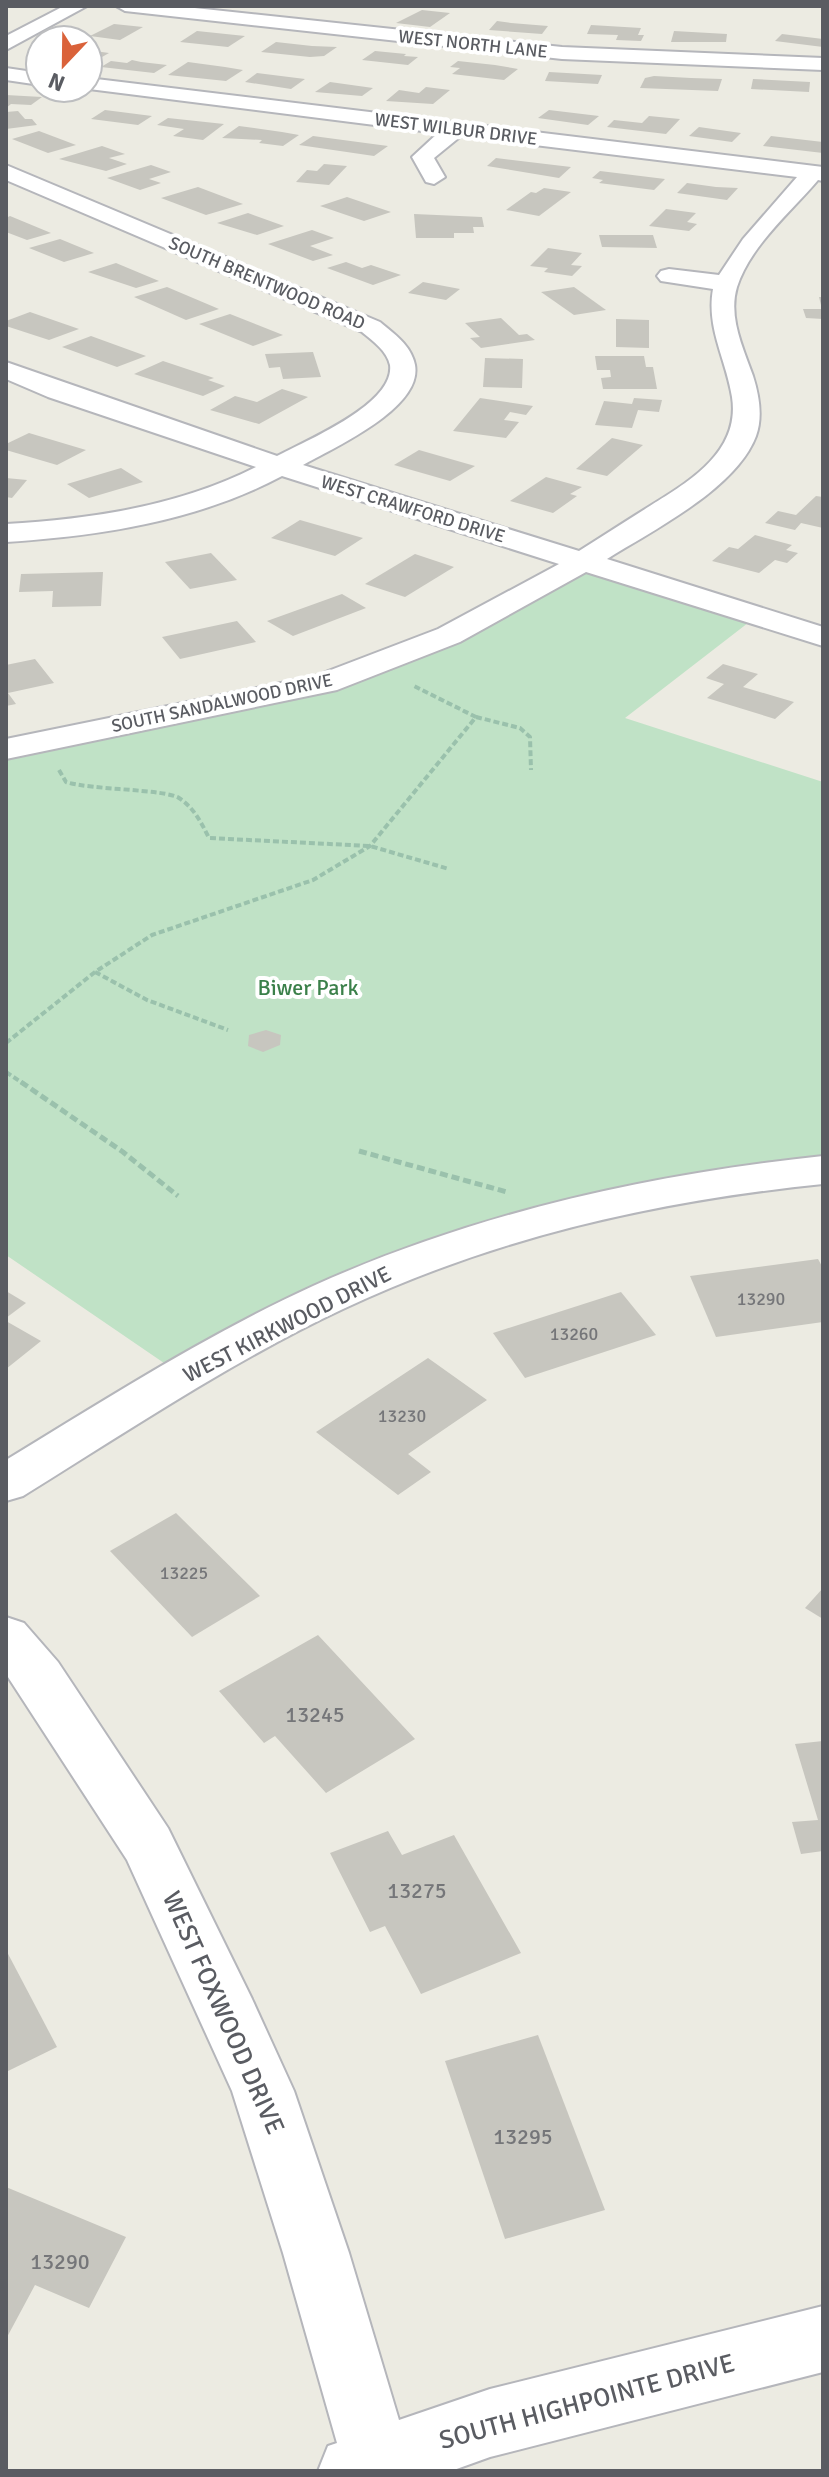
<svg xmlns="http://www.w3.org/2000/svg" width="829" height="2477" viewBox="0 0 829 2477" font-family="Signika,sans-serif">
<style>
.green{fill:#c0e2c6}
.building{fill:#c7c6bf}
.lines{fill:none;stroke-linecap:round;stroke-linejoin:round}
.street-casing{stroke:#b5b6bb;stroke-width:4}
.path-far1{stroke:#9ac1ac;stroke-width:4;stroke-dasharray:6 3;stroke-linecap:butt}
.path{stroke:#9ac1ac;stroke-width:5;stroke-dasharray:8 4;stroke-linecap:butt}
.street{fill:#fff;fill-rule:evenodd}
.labels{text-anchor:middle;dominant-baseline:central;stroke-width:8;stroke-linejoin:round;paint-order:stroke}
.far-street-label{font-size:18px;fill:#5a5c62;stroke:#fff}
.number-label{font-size:18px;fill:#757679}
.park-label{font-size:22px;fill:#3b804a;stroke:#fff}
.street-label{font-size:22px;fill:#5a5c62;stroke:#fff}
.near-number-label{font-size:22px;fill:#757679}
.near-street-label{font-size:26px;fill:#5a5c62;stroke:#fff}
</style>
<rect width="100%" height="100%" fill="#ecebe2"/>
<path class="green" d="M584 562 757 616 625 718 823 782V1172L545 1217 183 1376 6 1255V748L326 683Z"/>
<g class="building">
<path d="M422 10 450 13 430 27 396 23Z"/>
<path d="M497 21 511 23 548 26 542 34 489 30Z"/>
<path d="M114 24 143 27 120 40 90 36Z"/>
<path d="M591 25 641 28 638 35H644L641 41 616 40 618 35 587 34Z"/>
<path d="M197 31 245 36 228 47 180 42Z"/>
<path d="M674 31 727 34 726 42H671Z"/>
<path d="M782 34 823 39V47L775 41Z"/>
<path d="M276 42 312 46 337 47 324 56 310 57 261 52Z"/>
<path d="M88 50 109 53 88 65Z"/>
<path d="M375 51 406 54 404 56 418 57 408 65 362 60Z"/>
<path d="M132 60 141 62 167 65 154 73 101 67 111 61 127 63Z"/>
<path d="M458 61 495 65 518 69 504 80 452 74 460 68 450 67Z"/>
<path d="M188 62 225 67 243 70 226 81 168 75Z"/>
<path d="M549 72 602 75 598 84 545 81Z"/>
<path d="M257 73 305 79 291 89 245 82Z"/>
<path d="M654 76 691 78 722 79 718 91 640 88 645 78Z"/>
<path d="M753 79 810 82 809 92 751 89Z"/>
<path d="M330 82 373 88 362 96 315 92Z"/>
<path d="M426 87 450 90 433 104 386 101 399 90 419 93Z"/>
<path d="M6 95 42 97 31 105 11 104 6 108Z"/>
<path d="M105 110 152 116 138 125 91 119Z"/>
<path d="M549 110 599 116 588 125 538 118Z"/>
<path d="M18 111 25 119H32L37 125 6 129V112Z"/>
<path d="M649 116 680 119 666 134 607 127 614 120 642 123Z"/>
<path d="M168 118 224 124 203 140 173 136 184 129 157 125Z"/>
<path d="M239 126 282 132 299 135 283 146 259 143 262 140 222 138Z"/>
<path d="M699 127 741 133 732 142 689 136Z"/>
<path d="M39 131 76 145 48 153 12 139Z"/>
<path d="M313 136 388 146 374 156 299 145Z"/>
<path d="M771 136 823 142V153L763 146Z"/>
<path d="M102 146 125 154 109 158 127 164 106 171 59 159Z"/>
<path d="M496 158 571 167 559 178 487 166Z"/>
<path d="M324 164 347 166 329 185 296 182 307 170 317 171Z"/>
<path d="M151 165 171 172 149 179 161 183 140 190 107 178Z"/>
<path d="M600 171 665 179 654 190 599 183 603 180 592 178Z"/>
<path d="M687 183 716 187 738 188 727 200 677 193Z"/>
<path d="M198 187 243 204 206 215 161 198Z"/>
<path d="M544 188 571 192 539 216 506 210 531 192 536 193Z"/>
<path d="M347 197 391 212 364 221 320 206Z"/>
<path d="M666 209 696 213 687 222 697 224 689 231 649 226Z"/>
<path d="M248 213 284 226 257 235 217 223Z"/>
<path d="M414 214 482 217 484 227H473L474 233H454V238H416Z"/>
<path d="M10 216 51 233 27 240 6 232V218Z"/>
<path d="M312 230 334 238 310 246 333 255 313 261 268 244Z"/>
<path d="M599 235H653L657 248 602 247Z"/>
<path d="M60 239 94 253 64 262 29 248Z"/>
<path d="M548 248 582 253 571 265 582 266 572 276 544 272 548 268 530 266Z"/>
<path d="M346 262 362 268 371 265 401 275 373 285 327 268Z"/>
<path d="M116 263 159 281 136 288 88 272Z"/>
<path d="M423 282 460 289 446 300 408 293Z"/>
<path d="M167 287 219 309 186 320 134 297Z"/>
<path d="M574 287 606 310 574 315 541 292Z"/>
<path d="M819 297H823V319L806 318 803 309H822Z"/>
<path d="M30 312 79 329 49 340 6 326V321Z"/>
<path d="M230 314 283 335 253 346 199 324Z"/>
<path d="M501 318 519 335 527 334 535 340 481 348 470 338 480 337 465 323Z"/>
<path d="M616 319 649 320V348L616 347Z"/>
<path d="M91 336 146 356 117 367 62 347Z"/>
<path d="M313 352 321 377 283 379 280 367 269 368 265 354Z"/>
<path d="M595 356H644L646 367H653L657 389H603L601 378 611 377 610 370H597Z"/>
<path d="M485 358 523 359 522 388 483 387Z"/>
<path d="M163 361 214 378 208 380 225 386 203 396 134 374Z"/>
<path d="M282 389 308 397 259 424 210 410 235 396 257 402Z"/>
<path d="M480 398 533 406 526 415 510 412 504 420 519 422 506 438 453 431Z"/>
<path d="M634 398 662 400 659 412 638 410 632 428 595 425 604 401 632 404Z"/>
<path d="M29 433 86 450 57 465 6 450V444Z"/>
<path d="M612 438 643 445 607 476 576 469Z"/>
<path d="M419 450 475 466 450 481 394 465Z"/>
<path d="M121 468 143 482 89 498 67 484Z"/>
<path d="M546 477 582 487 570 494 577 496 553 513 510 501Z"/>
<path d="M6 478 27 480 12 498 6 497Z"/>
<path d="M816 496 823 497V528L801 523 795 530 765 523 778 511 796 515Z"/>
<path d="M300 520 363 538 335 556 271 538Z"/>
<path d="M755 535 792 545 786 550 798 553 787 563 775 560 759 573 712 561 729 547 738 549Z"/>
<path d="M211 553 237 580 190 589 165 562Z"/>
<path d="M415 554 454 567 405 597 365 584Z"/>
<path d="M103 572 101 606 52 607 53 591 19 592 21 574Z"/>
<path d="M342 594 366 608 293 636 267 621Z"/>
<path d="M237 621 256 642 180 659 162 637Z"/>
<path d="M35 659 54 683 8 693 16 704 6 706V665Z"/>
<path d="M723 664 758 674 743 687 794 702 775 719 707 698 724 684 706 678Z"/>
<path d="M266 1030 281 1035 280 1045 263 1052 248 1046 249 1035Z"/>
<path d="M818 1259 823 1268V1322L716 1337 690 1276Z"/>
<path d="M6 1291 26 1303 6 1318Z"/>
<path d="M621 1292 656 1335 525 1378 493 1333Z"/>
<path d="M6 1321 41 1341 6 1369Z"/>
<path d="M428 1358 487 1400 408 1454 431 1472 398 1495 316 1432Z"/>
<path d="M176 1513 260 1596 192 1637 110 1551Z"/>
<path d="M823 1588V1619L805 1608Z"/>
<path d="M318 1635 415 1739 326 1793 275 1736 264 1743 219 1691Z"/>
<path d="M823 1741V1851L801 1854 792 1822 818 1820 795 1744Z"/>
<path d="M388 1831 402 1855 454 1835 521 1953 421 1994 385 1926 370 1932 330 1853Z"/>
<path d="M6 1950 57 2047 6 2072Z"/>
<path d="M538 2035 605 2210 505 2239 445 2061Z"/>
<path d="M6 2187 126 2237 89 2308 35 2285 6 2339Z"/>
</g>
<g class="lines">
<defs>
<g id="street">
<path d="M64 6H87L6 50V36Z"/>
<path d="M116 6H176L562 47 823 58V70L562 59 125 11Z"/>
<path d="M6 68 40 73V85L6 80Z"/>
<path d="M88 78 823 167V181L818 180C791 212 750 246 737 287 728 317 743 348 753 376 759 395 763 417 756 436 736 489 653 530 607 559L823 627V646L586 572 460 642 337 690 6 759V739L315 676 438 629 559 564 282 476C198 521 100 536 6 542V524C92 519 179 506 256 467L48 397 6 379V362L277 456C305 441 395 404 390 365 387 351 373 341 362 332L6 180V165L380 322C394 334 411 345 415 365 423 408 333 448 303 465L579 551C600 538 621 524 642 511 683 485 741 455 732 397 726 359 706 328 713 289L661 281 657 276 661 271 669 269 719 275 743 239 797 177 461 136 434 158 445 177 434 184 426 182 412 157 438 133 81 88H88Z"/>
<path d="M823 1156V1184C656 1201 496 1237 343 1309 232 1361 128 1431 23 1496L6 1501V1460C106 1399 206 1335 313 1286 475 1213 646 1175 823 1156Z"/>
<path d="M6 1617 24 1623 58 1662 168 1828 252 1999 294 2091 349 2253 399 2420 490 2389 823 2306V2372L490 2457 451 2471H318L328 2446 337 2443 283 2253 232 2091 127 1860 6 1674Z"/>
</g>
</defs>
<use href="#street" class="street-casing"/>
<g class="path-far1">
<path d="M476 717 520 728 530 737 531 770"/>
<path d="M59 770 66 782C91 790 165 789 179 798 194 808 201 822 209 838L370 846 449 869"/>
<path d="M95 972 147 1000 228 1030"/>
<path d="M6 1043 95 972 152 935 313 880 370 846 476 717 414 686"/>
<path d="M6 1072 24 1084"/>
</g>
<g class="path">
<path d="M21 1082 123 1152 178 1196"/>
<path d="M359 1151 507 1192"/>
</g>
<use href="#street" class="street"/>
</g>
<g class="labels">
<g class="far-street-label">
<text transform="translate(473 44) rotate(6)">WEST NORTH LANE</text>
<text transform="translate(456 129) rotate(7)">WEST WILBUR DRIVE</text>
<text transform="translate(267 283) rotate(23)">SOUTH BRENTWOOD ROAD</text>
<text transform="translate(413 509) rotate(17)">WEST CRAWFORD DRIVE</text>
<text transform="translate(222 703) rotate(-12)">SOUTH SANDALWOOD DRIVE</text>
</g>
<g class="number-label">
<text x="761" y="1299">13290</text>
<text x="574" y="1334">13260</text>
<text x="402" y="1416">13230</text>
<text x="184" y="1573">13225</text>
</g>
<g class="park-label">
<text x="308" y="987">Biwer Park</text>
</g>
<g class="street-label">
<text transform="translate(287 1324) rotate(-27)">WEST KIRKWOOD DRIVE</text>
</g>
<g class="near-number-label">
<text x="315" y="1714">13245</text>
<text x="417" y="1890">13275</text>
<text x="523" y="2136">13295</text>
<text x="60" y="2261">13290</text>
</g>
<g class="near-street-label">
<text transform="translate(223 2013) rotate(66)">WEST FOXWOOD DRIVE</text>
<text transform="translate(587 2402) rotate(-15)">SOUTH HIGHPOINTE DRIVE</text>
</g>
</g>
<rect width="829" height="2477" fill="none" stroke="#5a5c62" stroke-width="16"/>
<g transform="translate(64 64) rotate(202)"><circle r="38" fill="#ffffff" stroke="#bdbec0" stroke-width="2"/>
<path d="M0-6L14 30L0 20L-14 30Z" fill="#da623a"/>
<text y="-12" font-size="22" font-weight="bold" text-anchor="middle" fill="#5a5c62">N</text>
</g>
</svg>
